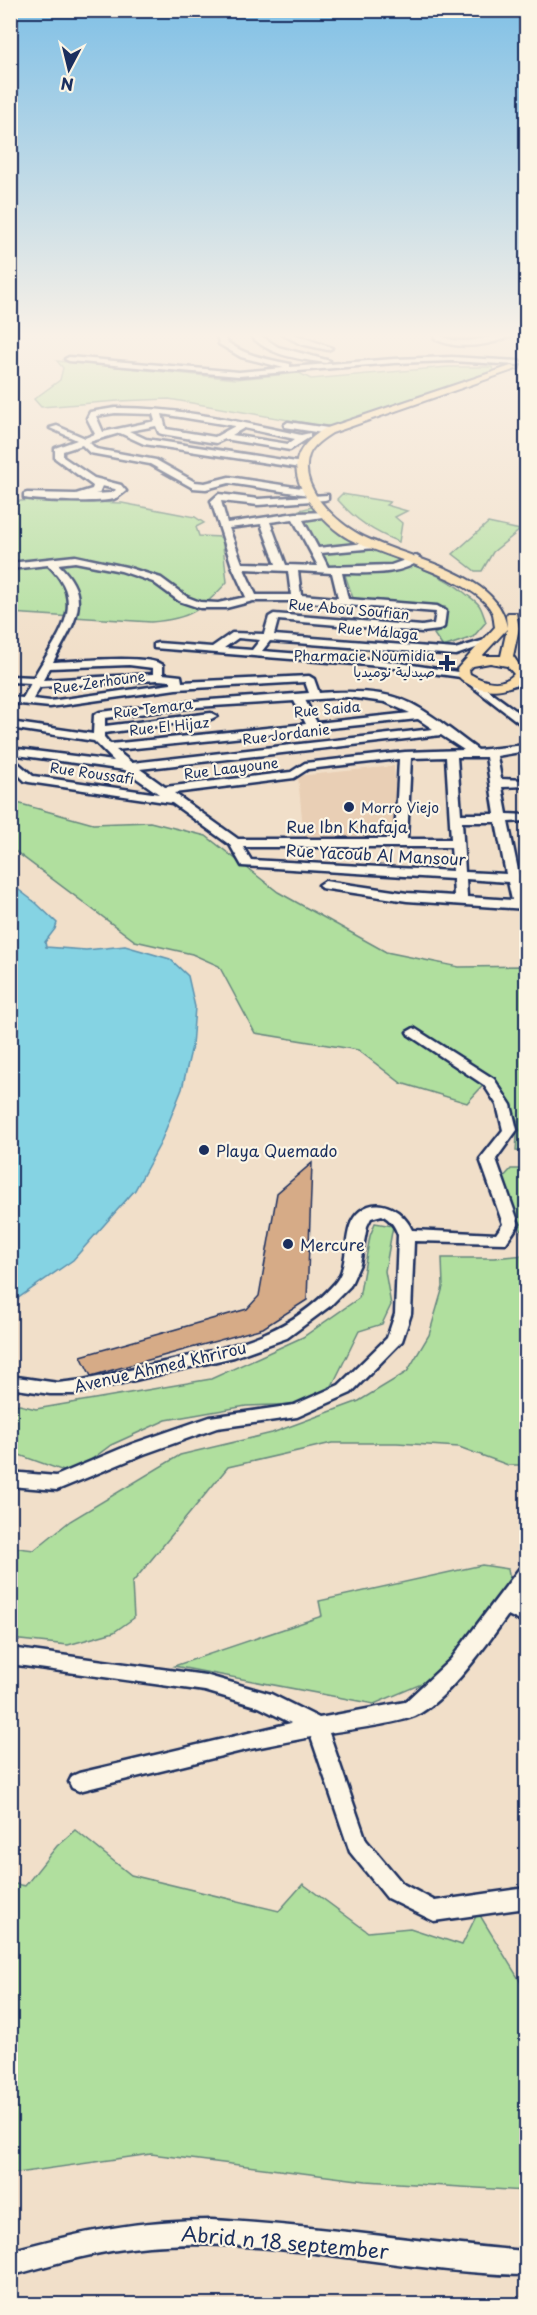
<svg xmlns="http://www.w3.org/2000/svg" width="537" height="2315" viewBox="0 0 537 2315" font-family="'Playpen Sans','Playpen Sans Arabic',sans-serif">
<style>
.built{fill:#e9cfb5}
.green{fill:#b0df9e;stroke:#66877e;stroke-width:1.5}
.water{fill:#85d3e3;stroke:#5b91ae;stroke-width:1.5}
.building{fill:#d6ab87;stroke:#1b2f5e;stroke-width:1.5}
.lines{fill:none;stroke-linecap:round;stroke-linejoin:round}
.minor-casing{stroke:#1b2f5e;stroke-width:5}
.major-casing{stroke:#1b2f5e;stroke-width:4}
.minor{fill:#fcf5e5;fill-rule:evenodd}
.major{fill:#faddab;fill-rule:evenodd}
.poi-dot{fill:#1b2f5e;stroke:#fcf5e5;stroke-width:2}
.labels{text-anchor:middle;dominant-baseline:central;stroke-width:4.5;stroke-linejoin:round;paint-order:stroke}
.far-street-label{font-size:14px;fill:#1b2f5e;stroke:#fcf5e5}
.far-poi-label{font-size:14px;fill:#1b2f5e;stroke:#fcf5e5;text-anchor:end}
.street-label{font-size:16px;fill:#1b2f5e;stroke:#fcf5e5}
.poi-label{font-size:16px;fill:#1b2f5e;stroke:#fcf5e5;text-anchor:start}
.near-street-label{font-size:20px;fill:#1b2f5e;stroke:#fcf5e5}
</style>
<rect width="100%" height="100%" fill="#f1dfc9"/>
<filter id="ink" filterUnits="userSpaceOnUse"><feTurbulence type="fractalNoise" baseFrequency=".0167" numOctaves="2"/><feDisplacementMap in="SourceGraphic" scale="12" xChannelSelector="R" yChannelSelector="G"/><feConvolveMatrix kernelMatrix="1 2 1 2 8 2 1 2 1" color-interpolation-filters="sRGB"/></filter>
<g filter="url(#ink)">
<path class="built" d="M394 766 398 839H304L298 776Z"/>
<g class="green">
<path d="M57 361 236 379 299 373 311 379 448 367H492L494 373 328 427 169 399 118 401 41 407 34 399 60 380 63 368Z"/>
<path d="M342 494 390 502 386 505 407 511 395 517 402 523 399 542C374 532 355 520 337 499Z"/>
<path d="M31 500 122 503 195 517 204 523 196 527 199 536 222 537 227 582C202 610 190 619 151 622L11 613V502Z"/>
<path d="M312 507C349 557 419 555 465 593 469 597 475 600 479 605 482 609 484 617 486 622L473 637 443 647 434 634 444 629 445 607 354 601 343 569 329 566 298 515 299 510Z"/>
<path d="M488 523 520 530 493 552 482 571H475L453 554Z"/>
<path d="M10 801 93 824 150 822 206 836 278 892 386 952 459 967 526 966V1152L516 1151 518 1121 507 1102 489 1079 467 1103 401 1083 358 1050 255 1033 219 966 192 954 135 941 11 848Z"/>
<path d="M511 1169H526V1243L502 1179Z"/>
<path d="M375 1223 393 1226 385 1271 391 1305 382 1324 359 1331 331 1388 301 1404 246 1406 166 1420 111 1445 72 1474 11 1452V1403L36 1409 211 1379 303 1337 359 1298 370 1236Z"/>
<path d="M526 1255V1465H508L459 1447 397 1443H332L228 1467 132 1583 134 1618 114 1632 68 1645 11 1639V1547L34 1550 70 1521 180 1455 272 1433 359 1401 407 1372 429 1335 443 1287 442 1258H494Z"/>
<path d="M482 1565 508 1569 511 1587 431 1680 374 1704 174 1666 322 1616 319 1601Z"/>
<path d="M75 1830 131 1875 279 1911 303 1884 368 1932 410 1928 462 1945 478 1912 523 1986 526 1987V2191L366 2181 151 2154 11 2174 10 1883 25 1886 57 1846Z"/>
</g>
<path class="water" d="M11 884 36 903 57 923 55 929 45 942 46 947 86 950 125 946 170 959 188 976 195 1007 192 1046 182 1089 160 1144 135 1190 73 1260 11 1303Z"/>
<path class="building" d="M312 1163 307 1300 263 1328 91 1376 81 1356 247 1309 259 1296 277 1193Z"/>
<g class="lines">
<defs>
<g id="minor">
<path d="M217 333H225L226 341C245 356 267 359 290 364V367L394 359 452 357 519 361 523 363 519 365 452 361 394 363 239 376 69 361 65 359 69 357 239 372 284 368 241 357 219 344Z"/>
<path d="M249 333H257L278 347 330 361 326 363C300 359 266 356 249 333Z"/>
<path d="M280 333H291L332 348 328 350 301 344Z"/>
<path d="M434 333H442V336C466 349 490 333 516 333 493 346 459 351 435 339Z"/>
<path d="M115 408C179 407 240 422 301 435L310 433V437L290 450 225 439 216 443 162 434 159 433 156 426 129 431 146 439 303 463V467L300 468 144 444 120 433 89 442 96 449 156 460 195 482 205 483 229 477 308 489 313 492 308 495 229 483 206 489 193 488 150 464 90 453 82 445 63 451V457L94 478 121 485 126 491C122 494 119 497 114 499 97 503 41 501 24 498V494L27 493 76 494 92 489 93 486 55 458V448L77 440 50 428 57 426 85 438 95 434 87 418 90 412ZM115 413 153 414 155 421 103 432 96 416ZM162 414 235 426 215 437 166 429ZM244 428 295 439 288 444 232 435ZM102 486 115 489 116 490 111 493 95 494 99 493Z"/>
<path d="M288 422 328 428 332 431 328 434 285 427 284 425Z"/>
<path d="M219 494 258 499 328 495V499L325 500 258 505 221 501 227 523 296 513 329 512V516L303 520 318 548 375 542 380 545 375 548 321 553 328 567 391 565 416 556 421 559C402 576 366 573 342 573L348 599 437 606 446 611 444 627 439 630 422 632 278 620 274 635 455 649 485 640 490 643 456 655 270 641 262 651 380 660 464 673 469 676 468 678 380 666 154 648V644L158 643 212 647 232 633 264 634 269 617 274 614 422 626 434 624 436 612 296 601H253L226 608H200L179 601 153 582 121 571 75 562 58 564C95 599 73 624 53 662 75 661 149 654 163 665V674L181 676 182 682 309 676 314 679 319 693C350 691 384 690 412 704 435 716 457 735 478 750L526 745V751L497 756 501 779 526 780V786L502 787 507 814 526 815V821L508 822 519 875H526V883L521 882 526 909 407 901 321 888 319 885 325 881 407 893 454 896 453 879 242 866 230 845 172 803 29 782 25 781 10 766V756L33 776 159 794 125 770 10 754V748L114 761 94 741 10 728V722L93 734 94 715 100 712 196 701 309 693 305 682 176 689 50 707 10 703V697L23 698 31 683 10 682V676L34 677C56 637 90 604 48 565L10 569V563L75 556 126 567 161 578 187 597 200 602 218 603 246 597 232 566 211 501ZM293 519 318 566 286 565 270 522ZM261 524 276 564 242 563 229 528ZM244 569 288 571 291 595H256ZM298 571 332 573 338 598 301 595ZM238 638 260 640 252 650 224 648ZM129 665 153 668V674L43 680 50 668ZM158 680 171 681V684L50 701 33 699 40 687ZM347 697 385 702 410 713 317 723 305 700ZM294 701 306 724 110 744 104 737V733L211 719 217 716 211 713 105 726V718L196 707ZM418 719 433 729 132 763 116 750ZM441 735 464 750 405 752 305 763 291 772 165 787 140 769ZM446 757 451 839H407L411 758ZM457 757H486L495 814H461ZM399 759 395 839H238L174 793 294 778 308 769ZM462 822H496L506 874 465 872ZM243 847H451L453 871 251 860ZM466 879 508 882 512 900 467 897Z"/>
<path d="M526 676V682L511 686 506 683Z"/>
<path d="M473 679 526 718V726L522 725 469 684V680Z"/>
<path d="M414 1028 494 1079 511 1105 517 1130 496 1159 519 1224 506 1243 414 1241 411 1314 402 1341 351 1393 297 1417 217 1428 144 1454 57 1490 10 1486V1472L56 1476 132 1444 210 1417 294 1405 339 1385 387 1338 395 1314 398 1235C395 1226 391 1220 382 1215L371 1218 367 1226 360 1264 350 1286 330 1306 287 1338 234 1357 74 1394H50L10 1388V1376L58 1383 83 1380C110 1375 137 1368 164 1362 229 1347 289 1336 335 1283 352 1263 340 1227 360 1211 380 1195 404 1212 412 1230L496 1234 503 1224 480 1159 503 1130 497 1105 484 1085 409 1035 407 1032Z"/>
<path d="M526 1567V1588L517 1601 526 1607V1624L508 1615C487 1644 447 1701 415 1716 396 1724 352 1729 329 1733L366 1840 403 1884 435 1901 526 1888V1908L434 1921 387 1898 350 1852 311 1737 250 1749 79 1791 72 1788 69 1782 72 1776 79 1773 291 1723 259 1707 205 1691 10 1664V1648L205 1675 271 1694 319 1718 405 1702 451 1659 519 1569Z"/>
<path d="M211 2220C316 2225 421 2243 526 2251V2275C400 2273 276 2236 149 2246 102 2250 56 2263 10 2276V2251C79 2232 139 2220 211 2220Z"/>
</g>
<path id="major" d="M511 366 519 368 332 433C323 439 313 445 309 455 298 486 332 518 355 532 397 558 498 569 507 627L506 616 508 613H516L519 628 513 656 526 675C511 695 474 694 458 676L457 669 495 627C494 623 494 618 493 614 480 579 381 556 349 539 325 526 286 484 299 454 305 442 314 436 324 429ZM507 629 501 656H482L505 631ZM490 663 507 666 514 674C502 687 484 682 470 674L469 670 473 666Z"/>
</defs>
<use href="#minor" class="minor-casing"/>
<use href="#major" class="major-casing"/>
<use href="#minor" class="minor"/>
<use href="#major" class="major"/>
</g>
</g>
<linearGradient id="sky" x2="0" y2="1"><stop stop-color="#80c0e6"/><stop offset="0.51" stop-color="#f9f1e7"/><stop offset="1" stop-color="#f9f1e7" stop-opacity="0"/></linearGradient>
<rect width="537" height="657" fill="url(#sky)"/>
<g class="poi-dot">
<path d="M444 654h6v6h6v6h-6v6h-6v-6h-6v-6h6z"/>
<circle cx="349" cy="807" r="6"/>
<circle cx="204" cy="1150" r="6"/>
<circle cx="288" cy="1244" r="6"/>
</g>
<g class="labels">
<g class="far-street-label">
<text transform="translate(349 609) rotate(5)">Rue Abou Soufian</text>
<text transform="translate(378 631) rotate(5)">Rue Málaga</text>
<text transform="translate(99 682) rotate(-8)">Rue Zerhoune</text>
<text transform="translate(153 708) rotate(-7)">Rue Temara</text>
<text transform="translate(327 709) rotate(-5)">Rue Saida</text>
<text transform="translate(169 726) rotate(-6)">Rue El Hijaz</text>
<text transform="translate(286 734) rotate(-7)">Rue Jordanie</text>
<text transform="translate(231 768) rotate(-7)">Rue Laayoune</text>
<text transform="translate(92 773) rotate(8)">Rue Roussafi</text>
</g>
<g class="far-poi-label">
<text x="435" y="655">Pharmacie Noumidia<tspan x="435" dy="16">صيدلية نوميديا</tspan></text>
<text x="361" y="807" text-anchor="start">Morro Viejo</text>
</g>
<g class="street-label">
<text x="347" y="826">Rue Ibn Khafaja</text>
<text transform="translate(376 854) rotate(3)">Rue Yacoub Al Mansour</text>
<text transform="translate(160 1366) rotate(-13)">Avenue Ahmed Khrirou</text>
</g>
<g class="poi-label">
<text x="216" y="1150">Playa Quemado</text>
<text x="300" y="1244">Mercure</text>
</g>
<g class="near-street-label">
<text transform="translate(285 2242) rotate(5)">Abrid n 18 september</text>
</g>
</g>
<rect width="537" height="2315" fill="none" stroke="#fcf5e5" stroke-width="36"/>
<rect x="18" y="18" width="501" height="2279" fill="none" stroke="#1b2f5e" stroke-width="2" filter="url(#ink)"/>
<g transform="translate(69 69) rotate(187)" stroke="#fcf5e5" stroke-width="4.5" paint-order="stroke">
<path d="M0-4.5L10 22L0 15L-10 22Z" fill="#1b2f5e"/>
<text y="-9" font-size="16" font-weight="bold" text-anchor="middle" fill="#1b2f5e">N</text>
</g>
</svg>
